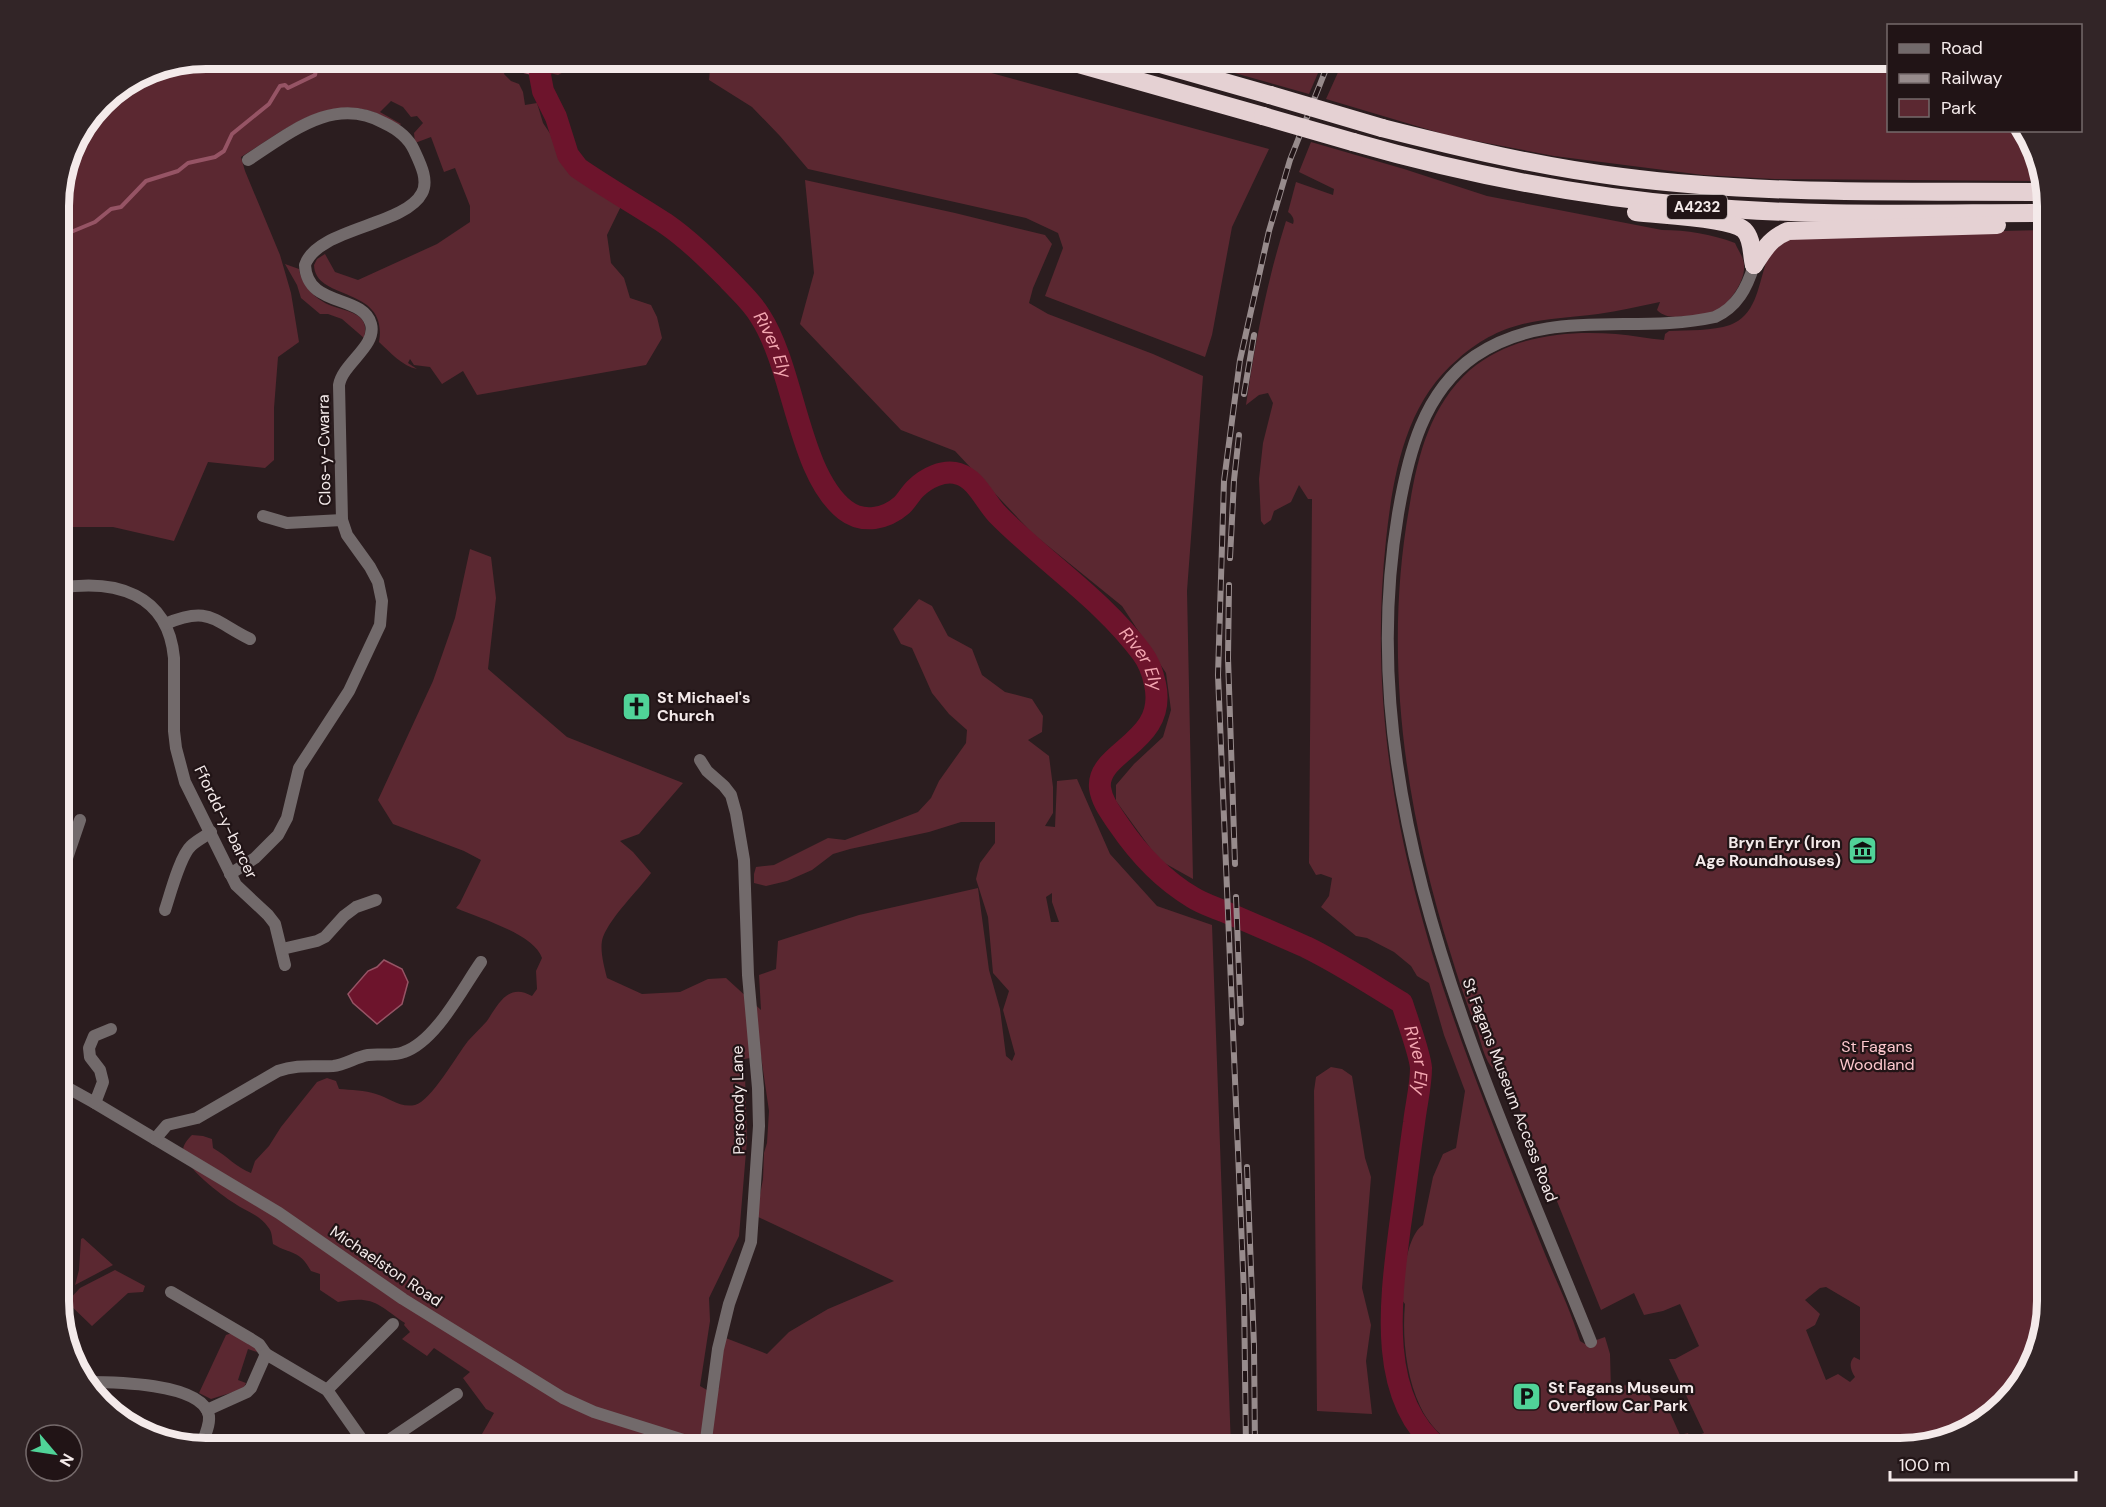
<svg xmlns="http://www.w3.org/2000/svg" width="2106" height="1507" viewBox="0 0 2106 1507" font-family="'DM Sans',sans-serif">
<style>
.green{fill:#5b2831;fill-rule:evenodd}
.water{fill:#6d142c;stroke:#965465;stroke-width:1.5}
.lines{fill:none;stroke-linecap:round;stroke-linejoin:round}
.stream{stroke:#965465;stroke-width:4}
.river{stroke:#6d142c;stroke-width:22}
.minor{stroke:#726a6b;stroke-width:12}
.highway{stroke:#e5d1d3;stroke-width:18}
.rail-casing{stroke:#978b8c;stroke-width:6}
.rail{stroke:#211416;stroke-width:4;stroke-dasharray:11;stroke-linecap:butt}
.highway-bridge{stroke:#e5d1d3;stroke-width:18}
.labels{text-anchor:middle;dominant-baseline:central;stroke-width:4.5;stroke-linejoin:round;paint-order:stroke}
.shield{fill:#211416;stroke:#b5aaaa;stroke-width:1.5}
.shield-label{font-size:15px;font-weight:bold;fill:#f4eaea}
.street-label{font-size:16px;fill:#f4eaea;stroke:#211416}
.poi-label{font-size:16px;font-weight:bold;fill:#f4eaea;stroke:#211416;text-anchor:start}
.park-label{font-size:16px;fill:#fdc8ce;stroke:#211416}
.water-label{font-size:18px;font-style:italic;fill:#f4a7b1;stroke:#211416}
.rim{fill:none;stroke:#f4eaea;stroke-width:8}
</style>
<rect width="100%" height="100%" fill="#2b1d1f"/>
<g class="green">
<path d="M206 59H508L504 74 511 81 519 84 523 92 525 105 537 103 543 123 557 144 561 159 566 165 569 163 624 200 607 235 611 263 624 278 630 298 651 305 657 317 662 338 646 365 477 395 463 371 442 384 430 367 414 365 410 359 408 363 417 369C402 366 390 352 379 342 389 285 315 302 314 265L317 259 325 254 335 272 358 280 437 244 470 222V206L455 168 444 172 431 137 415 143 414 133 423 123 417 116 411 117 403 107 391 101 380 112 401 124 400 125C390 121 381 114 370 111 321 97 281 133 241 157L245 171 280 255 291 293 299 342 278 357 274 408V460L265 468 208 462 174 541 113 527H67L59 522V196L74 141 108 95 150 70Z"/>
<path d="M548 59H571L569 69 558 75 550 73 547 63Z"/>
<path d="M711 59H905L973 68 1269 149 1232 227 1212 335 1205 357 1045 296 1063 248 1058 233 1026 218 808 169 780 136 752 107 709 80Z"/>
<path d="M1185 59H1324L1309 94Z"/>
<path d="M1344 59H1888V130L2024 131 2032 140 2042 181 1774 179 1703 175 1554 156 1450 136 1326 99Z"/>
<path d="M1311 142 1404 169 1487 196 1662 230C1687 230 1711 234 1735 243 1738 250 1744 258 1744 265 1746 281 1727 308 1712 313 1705 316 1695 315 1688 316 1677 317 1666 319 1657 310L1660 302C1639 306 1619 311 1598 314 1541 321 1505 318 1458 359 1405 403 1393 476 1386 540 1364 746 1415 925 1489 1114 1507 1161 1526 1207 1545 1254 1557 1283 1571 1311 1580 1341L1585 1344 1605 1337 1610 1354 1611 1390 1641 1380 1652 1401 1656 1400 1659 1409 1667 1406 1680 1435 1688 1433 1690 1438 1704 1433 1669 1359H1675L1699 1346 1680 1304 1663 1311 1644 1315 1634 1293 1601 1310 1512 1090C1505 1082 1496 1074 1490 1065 1484 1056 1481 1043 1478 1033 1468 1007 1459 982 1451 955 1405 809 1382 656 1410 503 1418 454 1431 405 1470 370 1510 336 1566 330 1616 334 1632 335 1648 339 1664 340L1665 334 1669 331C1689 330 1712 331 1730 325 1755 316 1758 288 1765 266 1769 252 1785 240 1798 236L2047 230V1301L2040 1348 2017 1391 1966 1433 1900 1448H1457C1442 1437 1428 1424 1420 1406 1406 1376 1402 1337 1405 1304L1401 1299C1403 1280 1406 1236 1423 1225L1433 1177 1443 1154 1456 1148 1465 1091 1444 1035 1429 983 1417 976 1411 966 1394 952 1367 938 1356 936 1321 907 1329 896 1332 878 1321 874 1316 875 1309 863 1312 499H1308L1299 485 1291 502 1274 511 1271 520 1264 525 1261 521 1259 479 1263 443 1273 403 1268 393 1259 395 1246 405C1255 343 1267 281 1286 221L1293 224C1295 219 1292 215 1288 212L1296 182 1333 195 1334 189 1299 172ZM1826 1287 1860 1307V1360L1854 1357C1848 1363 1851 1371 1855 1377L1850 1382 1838 1374 1826 1380 1806 1330 1815 1325 1820 1314 1805 1300 1820 1288Z"/>
<path d="M805 180 955 213 1045 235 1052 244 1033 288 1029 303 1048 314 1153 354 1203 376 1187 591 1193 879 1159 860 1116 801V785L1134 764 1163 737 1171 710 1166 673 1122 606 1032 533 955 451 901 430 800 324 814 273Z"/>
<path d="M285 264 299 269C302 286 316 300 332 306 348 312 371 313 364 338L342 319 328 314H320L301 298 297 285Z"/>
<path d="M470 549 491 557 496 598 488 669 567 737 683 783 639 834 620 841 633 852 651 873C637 892 612 915 603 937 599 948 604 966 607 978L642 994 680 992 708 979 726 978 761 1010 759 975 776 969 778 941 859 915 978 888 989 970 1000 1009 1006 1056 1012 1061 1015 1054 1003 1010 1009 991 993 973 988 917 976 879 980 863 995 843V822H961L929 832 850 849 833 854 812 870 787 881 766 886 754 883V874L756 867 774 865 828 838 845 840 918 812 931 798 939 781 966 743 967 730 949 714 932 693 912 648 901 644 893 629 919 599 932 606 948 636 972 649 982 675 1005 692 1032 699 1043 716 1042 732 1028 740 1049 756 1053 787V813L1045 826 1055 827 1057 781 1077 779 1110 854 1157 906 1212 925 1231 1448H730L719 1443V1438L711 1441 676 1444 686 1448H474L494 1413 486 1409 463 1378 470 1372 434 1348 427 1356 402 1339 410 1332 404 1325 405 1323C377 1304 374 1295 338 1302L320 1290V1274L311 1271C299 1249 291 1255 273 1244 272 1238 272 1231 268 1227 260 1215 245 1211 234 1203 221 1195 184 1167 183 1151 183 1144 188 1139 192 1135L203 1136 212 1139 213 1148C227 1156 237 1168 251 1173L255 1161 269 1146 281 1127 317 1082 327 1078 336 1081 339 1089C351 1090 365 1090 376 1094 390 1098 399 1108 415 1105 431 1101 457 1055 468 1041 474 1034 481 1028 487 1021 498 1005 508 982 532 996L537 989 536 971 542 958C534 934 479 918 456 908L460 903 481 860 464 851 393 824 378 800 433 681 455 618ZM1052 893V902L1059 922H1051L1046 897ZM761 1056 769 1111 767 1143 764 1153 763 1179 756 1216 894 1281 828 1309 789 1332 767 1354 723 1337 719 1389 707 1390 700 1386 710 1321 709 1298 739 1236 747 1140 745 1075 739 1060Z"/>
<path d="M1331 1067 1342 1069 1352 1076 1365 1158 1371 1177 1362 1288 1371 1325 1366 1361 1372 1414 1317 1411 1314 1091 1316 1077Z"/>
<path d="M83 1238 113 1265 75 1285 79 1270 81 1239Z"/>
<path d="M115 1270 145 1286 143 1292 128 1293 92 1326 67 1302 80 1288Z"/>
<path d="M232 1333 255 1345 257 1352 248 1349 238 1380 246 1383 243 1389 211 1399 199 1393 226 1335Z"/>
</g>
<path class="water" d="M384 960 402 969 408 982 402 1004 377 1024 353 1003 348 994 368 971 377 967Z"/>
<g class="lines">
<g class="stream">
<path d="M412 59H440"/>
<path d="M475 59 540 75"/>
<path d="M59 237 95 222 111 209 121 207 146 181 178 171 188 163 215 157 224 151 232 134 269 104 280 86 285 85 288 88 315 75 317 65 325 59H346"/>
</g>
<path class="river" id="s1" d="M543 59 540 75 543 91 556 117 568 155 578 168C607 188 637 205 666 224 689 240 709 260 728 279 739 291 752 302 760 316 795 370 798 473 845 510 863 524 886 519 902 505 907 500 910 494 915 489 926 478 944 469 959 474 976 479 985 501 997 514 1043 561 1102 599 1142 653 1148 661 1153 674 1155 684 1168 743 1096 751 1100 788 1102 802 1111 813 1119 825 1138 853 1162 879 1192 897 1201 903 1213 907 1223 911 1251 923 1279 935 1306 947 1339 963 1371 984 1402 1003 1407 1019 1420 1054 1421 1068 1421 1086 1416 1105 1414 1123 1409 1157 1405 1192 1400 1226 1391 1297 1376 1398 1439 1448"/>
<g class="minor">
<path d="M263 516 287 523 342 520"/>
<path d="M59 588C115 579 168 593 174 658V731L176 748 185 782 236 885 268 915 275 924 285 965"/>
<path d="M165 624C210 605 213 621 250 639"/>
<path d="M59 692 61 698"/>
<path d="M700 760 707 771 724 786 731 795 736 813 744 860 748 975 758 1088 759 1126 751 1242 729 1304 718 1349 705 1447"/>
<path d="M230 874 255 858 278 835 287 818 299 768 349 691 380 625 382 601 378 582 370 567 347 535 342 520 339 385C343 363 377 346 371 324 363 294 307 308 305 265 317 228 405 226 422 193 429 180 420 163 414 150 408 137 397 129 384 123 334 95 290 133 248 160"/>
<path d="M59 875 66 861 80 820"/>
<path d="M165 910C170 895 180 856 191 846 196 841 204 837 211 832"/>
<path d="M282 949 317 941 325 937 344 916 356 907 376 900"/>
<path d="M59 1083 95 1103 279 1213 403 1299 563 1398 594 1412 709 1448"/>
<path d="M95 1103 103 1082 100 1070 90 1057 89 1048 94 1036 111 1029"/>
<path d="M155 1139 167 1125 197 1118 278 1071C297 1064 313 1067 333 1066 345 1065 356 1057 368 1055 380 1053 392 1057 404 1052 436 1041 462 989 481 962"/>
<path d="M171 1292 251 1339 259 1344 266 1354"/>
<path d="M1591 1342C1486 1080 1349 805 1398 514 1408 455 1423 392 1475 356 1549 306 1634 335 1715 317 1737 307 1747 288 1754 265"/>
<path d="M84 1382C110 1382 203 1382 209 1416 210 1426 204 1438 200 1448"/>
<path d="M327 1390 393 1324"/>
<path d="M207 1410 247 1392 251 1388 266 1354 327 1390 365 1444 359 1448"/>
<path d="M365 1444H378L386 1442 457 1394"/>
</g>
<g class="highway">
<path d="M1061 59 1263 116"/>
<path d="M1143 59 1270 95"/>
<path d="M1382 128C1461 148 1541 167 1622 177 1762 195 1904 191 2044 192"/>
<path d="M1353 142C1465 174 1577 196 1693 206 1810 217 1930 213 2047 213"/>
<path d="M1636 212C1658 215 1730 217 1744 230 1753 239 1751 254 1754 265"/>
<path d="M1754 265C1764 250 1770 238 1788 231L1997 225"/>
</g>
<defs>
<g id="rail">
<path d="M1244 394 1254 335"/>
<path d="M1230 558 1234 480 1239 435"/>
<path d="M1229 585 1228 658 1235 864"/>
<path d="M1236 897 1241 1023"/>
<path d="M1247 1167 1254 1346 1255 1448"/>
<path d="M1246 1448 1244 1294 1218 675 1224 481 1240 360 1269 231 1290 160 1330 59"/>
</g>
</defs>
<use href="#rail" class="rail-casing"/>
<use href="#rail" class="rail"/>
<g class="highway-bridge">
<path d="M1270 95 1382 128"/>
<path d="M1263 116 1353 142"/>
</g>
</g>
<defs>
<symbol id="church-square" viewBox="-11 -11 22 22"><rect x="-9" y="-9" width="18" height="18" rx="4" fill="#50d398" stroke="#211416"/><path d="M-1.2-6h2.4v3.5h3.3v2.4h-3.3V6h-2.4V-.1h-3.3v-2.4h3.3Z" fill="#111"/></symbol>
<symbol id="museum-square" viewBox="-11 -11 22 22"><rect x="-9" y="-9" width="18" height="18" rx="4" fill="#50d398" stroke="#211416"/><path d="M0-6L6-3V-2H-6V-3ZM-5-1h2V3h-2ZM-1-1h2V3h-2ZM3-1h2V3H3ZM-6 4H6V6H-6Z" fill="#111"/></symbol>
<symbol id="parking-square" viewBox="-11 -11 22 22"><rect x="-9" y="-9" width="18" height="18" rx="4" fill="#50d398" stroke="#211416"/><path d="M-3.5-5.5H1a3.5 3.5 0 0 1 0 7H-1V5.5H-3.5ZM-1-3.4V-.6H.8a1.4 1.4 0 0 0 0-2.8Z" fill="#111"/></symbol>
</defs>
<g fill-rule="evenodd">
<use href="#church-square" x="620" y="690" width="33" height="33"/>
<use href="#museum-square" x="1846" y="834" width="33" height="33"/>
<use href="#parking-square" x="1510" y="1380" width="33" height="33"/>
</g>
<g class="labels">
<rect class="shield" x="1667" y="195" width="60" height="24" rx="4.5"/>
<g class="shield-label">
<text x="1697" y="207">A4232</text>
</g>
<g class="street-label">
<text transform="translate(324 450) rotate(-91)">Clos-y-Cwarra</text>
<text transform="translate(226 822) rotate(64)">Ffordd-y-barcer</text>
<text transform="translate(1510 1090) rotate(69)">St Fagans Museum Access Road</text>
<text transform="translate(738 1100) rotate(-91)">Persondy Lane</text>
<text transform="translate(386 1266) rotate(34)">Michaelston Road</text>
</g>
<g class="poi-label">
<text x="657" y="697">St Michael's<tspan x="657" dy="18">Church</tspan></text>
<text x="1841" y="842" text-anchor="end">Bryn Eryr (Iron<tspan x="1841" dy="18">Age Roundhouses)</tspan></text>
<text x="1548" y="1387">St Fagans Museum<tspan x="1548" dy="18">Overflow Car Park</tspan></text>
</g>
<g class="park-label">
<text x="1877" y="1046">St Fagans<tspan x="1877" dy="18">Woodland</tspan></text>
</g>
<g class="water-label">
<text stroke="none"><textPath href="#s1" startOffset="386">River Ely</textPath></text>
<text stroke="none"><textPath href="#s1" startOffset="962">River Ely</textPath></text>
<text stroke="none"><textPath href="#s1" startOffset="1556">River Ely</textPath></text>
</g>
</g>
<path d="M0 0H2106V1507H0ZM206 69H1900A137 137 0 0 1 2037 206V1301A137 137 0 0 1 1900 1438H206A137 137 0 0 1 69 1301V206A137 137 0 0 1 206 69Z" fill="#322527" fill-rule="evenodd"/>
<path class="rim" d="M206 69H1900A137 137 0 0 1 2037 206V1301A137 137 0 0 1 1900 1438H206A137 137 0 0 1 69 1301V206A137 137 0 0 1 206 69Z"/>
<rect x="1887" y="24" width="195" height="108" fill="#211416" stroke="#756a6b" stroke-width="1.5"/>
<rect x="1899" y="44" width="30" height="9" fill="#726a6b" stroke="#756a6b" stroke-width="1.5"/>
<text x="1941" y="54" font-size="18" fill="#f4eaea">Road</text>
<rect x="1899" y="74" width="30" height="9" fill="#978b8c" stroke="#756a6b" stroke-width="1.5"/>
<text x="1941" y="84" font-size="18" fill="#f4eaea">Railway</text>
<rect x="1899" y="99" width="30" height="18" fill="#5b2831" stroke="#756a6b" stroke-width="1.5"/>
<text x="1941" y="114" font-size="18" fill="#f4eaea">Park</text>
<g transform="translate(54 1453) rotate(119)"><circle r="28" fill="#211416" stroke="#756a6b" stroke-width="1.5"/>
<path d="M0-4.5L10 22L0 15L-10 22Z" fill="#50d398"/>
<text y="-9" font-size="16" font-weight="bold" text-anchor="middle" fill="#f4eaea">N</text>
</g>
<path d="M1890 1471v9h186v-9" fill="none" stroke="#f4eaea" stroke-width="3"/>
<text x="1899" y="1471" font-size="18" fill="#f4eaea" stroke="#211416" stroke-width="4.5" paint-order="stroke">100 m</text>
</svg>
